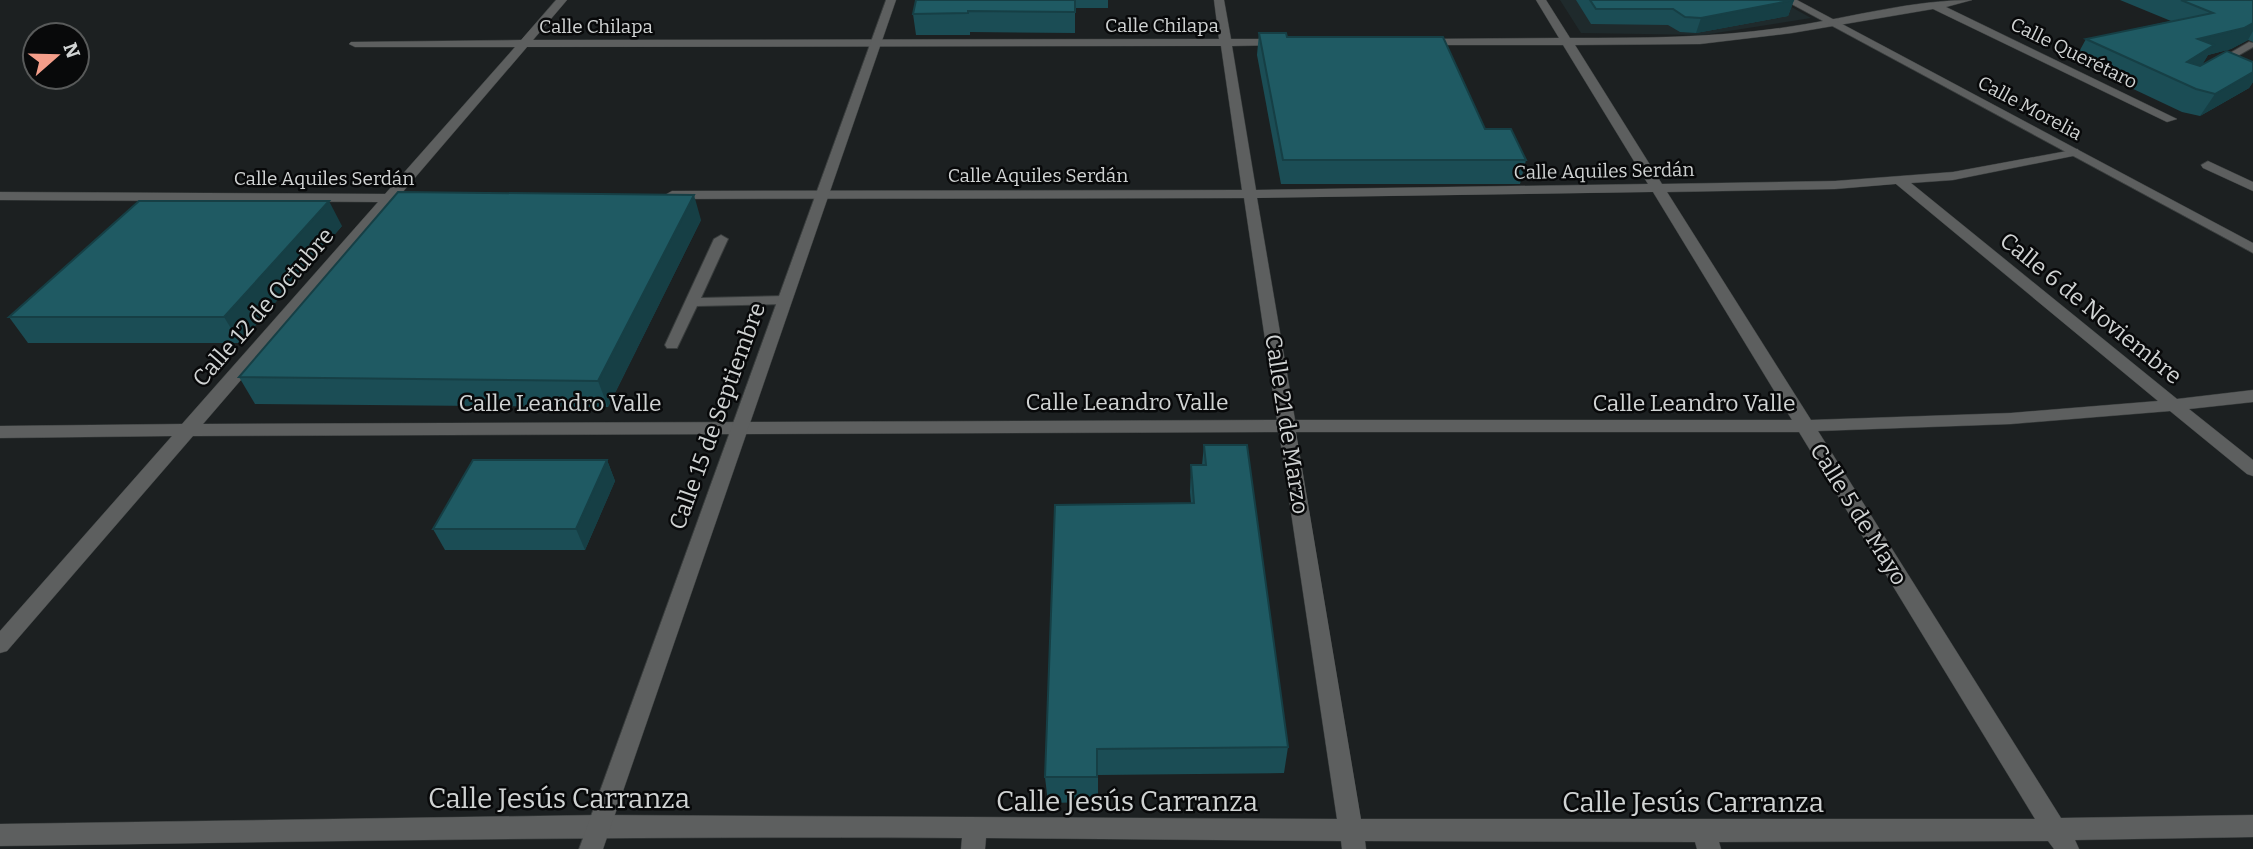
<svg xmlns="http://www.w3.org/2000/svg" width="2253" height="849" viewBox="0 0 2253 849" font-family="Bitter,serif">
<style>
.built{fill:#1f2a2c}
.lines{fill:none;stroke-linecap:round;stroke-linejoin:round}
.service-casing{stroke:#393d3d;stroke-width:2}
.minor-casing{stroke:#393d3d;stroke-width:1}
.tertiary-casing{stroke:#393d3d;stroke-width:1}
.service{fill:#5d5f5f;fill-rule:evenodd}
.minor{fill:#5d5f5f;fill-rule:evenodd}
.tertiary{fill:#5d5f5f;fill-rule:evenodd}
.wall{fill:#1b4d55}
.shaded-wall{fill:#163f45}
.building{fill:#1f5a63;stroke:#163f45;stroke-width:2}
.labels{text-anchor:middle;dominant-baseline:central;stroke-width:5;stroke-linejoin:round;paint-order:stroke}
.far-street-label{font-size:19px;fill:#d0d3d3;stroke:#08090a}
.street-label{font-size:23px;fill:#d0d3d3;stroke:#08090a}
.near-street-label{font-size:28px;fill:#d0d3d3;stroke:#08090a}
</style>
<rect width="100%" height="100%" fill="#1c2021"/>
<path class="built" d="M1560 0H1779L1811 18 1703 35 1581 33Z"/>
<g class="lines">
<defs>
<g id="service">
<path d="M2249 42 2253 43V47L2222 65 2213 63Z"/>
<path d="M721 235 728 239 701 298 784 296 791 300 784 304 697 306 677 348H667L665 345 714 239Z"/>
</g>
<g id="minor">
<path d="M556 0H567L533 40 1219 39 1214 0H1224L1231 39H1279L1285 42 1279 45 1232 46 1256 190 1648 184 1563 45H1423L1417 42 1423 39 1559 38 1536 0H1546L1570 38C1645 38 1719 38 1794 26 1853 17 1913 0 1972 0L1946 7 2177 119 2167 122 1933 9 1792 33 1700 44 1575 45 1662 184 1835 181 1953 172 2078 149V155L1953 180 1911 183 2177 399 2253 390V402L2189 409 2253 460V476L2247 474 2170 411 2011 424 1818 431 2061 818 2253 815V837L2075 840 2079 849H2054L2048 841 1719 842 1721 849H1697L1695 842 1365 841 1366 849H1342L1341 841 986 838 985 849H961L962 838C641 836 321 841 0 846V824L600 815 1337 819 1279 432 193 436 7 651 0 653V631L172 436 0 438V426L182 424 378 202 0 200V192L385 194 515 47H355L349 44 351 42 521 40ZM1221 46 1242 190 672 191 665 195 672 199 1244 198 1277 420 203 424 394 202 421 201V195L401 194 527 47ZM1896 184 2158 401 2011 413 1811 420 1667 192 1835 189ZM1653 192 1792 420H1295L1257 198ZM1296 432H1799L2035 819H1361Z"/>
<path d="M2208 161 2253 182V191L2203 168 2201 165Z"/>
</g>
<g id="tertiary">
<path d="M886 0H896L603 849H579Z"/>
<path d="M1784 0H1797L2253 243V253Z"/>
</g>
</defs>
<use href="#service" class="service-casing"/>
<use href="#minor" class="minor-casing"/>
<use href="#tertiary" class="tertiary-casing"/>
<use href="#service" class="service"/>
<use href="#minor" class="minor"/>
<use href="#tertiary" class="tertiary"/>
</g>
<g class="wall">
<path d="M916 0H1108V8H1075V33L970 32V35H916L913 14Z"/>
<path d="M1576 0H1794L1788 16 1696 33 1680 32 1668 25 1591 24Z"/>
<path d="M2120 0H2253V42L2248 40 2231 49 2208 55 2201 66 2253 62V82L2249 88 2200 116 2182 112 2074 61 2086 39 2171 21Z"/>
<path d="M1259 33 1287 37 1485 129 1526 160 1520 184H1281L1257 55Z"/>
<path d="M701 220 608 407 255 404 239 377Z"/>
<path d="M342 226 240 343H28L9 317Z"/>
<path d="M1204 445 1288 747 1284 773 1098 775V802L1048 803 1045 777 1191 503 1190 492 1191 465H1202Z"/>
<path d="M607 460 615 481 585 550H445L433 529Z"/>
</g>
<g class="shaded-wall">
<path d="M1794 0 1788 16 1696 33 1701 18Z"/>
<path d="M2253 23V31L2248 40 2231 49 2208 55 2201 67 2178 81 2198 39Z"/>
<path d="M2253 72V82L2249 88 2200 116 2215 94Z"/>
<path d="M694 195 701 220 608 407 598 381Z"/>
<path d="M329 201 342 226 240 343 224 317Z"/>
<path d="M607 460 615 481 585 550 576 529Z"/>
</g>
<g class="building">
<path d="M916 0H1075V12L968 11V13L913 14Z"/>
<path d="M1590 0H1794L1701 18 1685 17 1673 9H1596Z"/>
<path d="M2181 0H2253V23L2244 28 2198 39 2214 45 2187 62 2200 66 2227 51 2253 62V72L2215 94 2196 89 2086 39 2213 13Z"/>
<path d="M1259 33H1286L1287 37H1443L1485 129H1511L1526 160H1283Z"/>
<path d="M398 192 694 195 598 381 239 377Z"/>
<path d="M139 201H329L224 317H9Z"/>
<path d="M1204 445H1247L1288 747 1097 749V777H1045L1055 505 1194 503 1191 465H1206Z"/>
<path d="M473 460H607L576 529H433Z"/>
</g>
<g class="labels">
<g class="far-street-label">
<text x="1162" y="25">Calle Chilapa</text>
<text x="596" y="26">Calle Chilapa</text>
<text transform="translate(2074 53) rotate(26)">Calle Querétaro</text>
<text transform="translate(2030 108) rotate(28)">Calle Morelia</text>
<text transform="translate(1604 171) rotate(-1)">Calle Aquiles Serdán</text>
<text x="1038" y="175">Calle Aquiles Serdán</text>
<text x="324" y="178">Calle Aquiles Serdán</text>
</g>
<g class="street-label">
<text transform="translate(263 307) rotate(-49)">Calle 12 de Octubre</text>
<text transform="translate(2091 308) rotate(39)">Calle 6 de Noviembre</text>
<text x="1127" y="402">Calle Leandro Valle</text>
<text x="560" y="403">Calle Leandro Valle</text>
<text x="1694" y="403">Calle Leandro Valle</text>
<text transform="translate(717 416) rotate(-70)">Calle 15 de Septiembre</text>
<text transform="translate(1287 424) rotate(81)">Calle 21 de Marzo</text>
<text transform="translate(1859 514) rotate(58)">Calle 5 de Mayo</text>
</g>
<g class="near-street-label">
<text x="559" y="798">Calle Jesús Carranza</text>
<text x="1127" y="801">Calle Jesús Carranza</text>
<text x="1693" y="802">Calle Jesús Carranza</text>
</g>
</g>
<g transform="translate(56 56) rotate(70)"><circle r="33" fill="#08090a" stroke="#585a5a" stroke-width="2"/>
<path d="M0-5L12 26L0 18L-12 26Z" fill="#f49e8a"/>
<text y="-10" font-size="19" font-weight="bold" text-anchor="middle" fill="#d0d3d3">N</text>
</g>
</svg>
